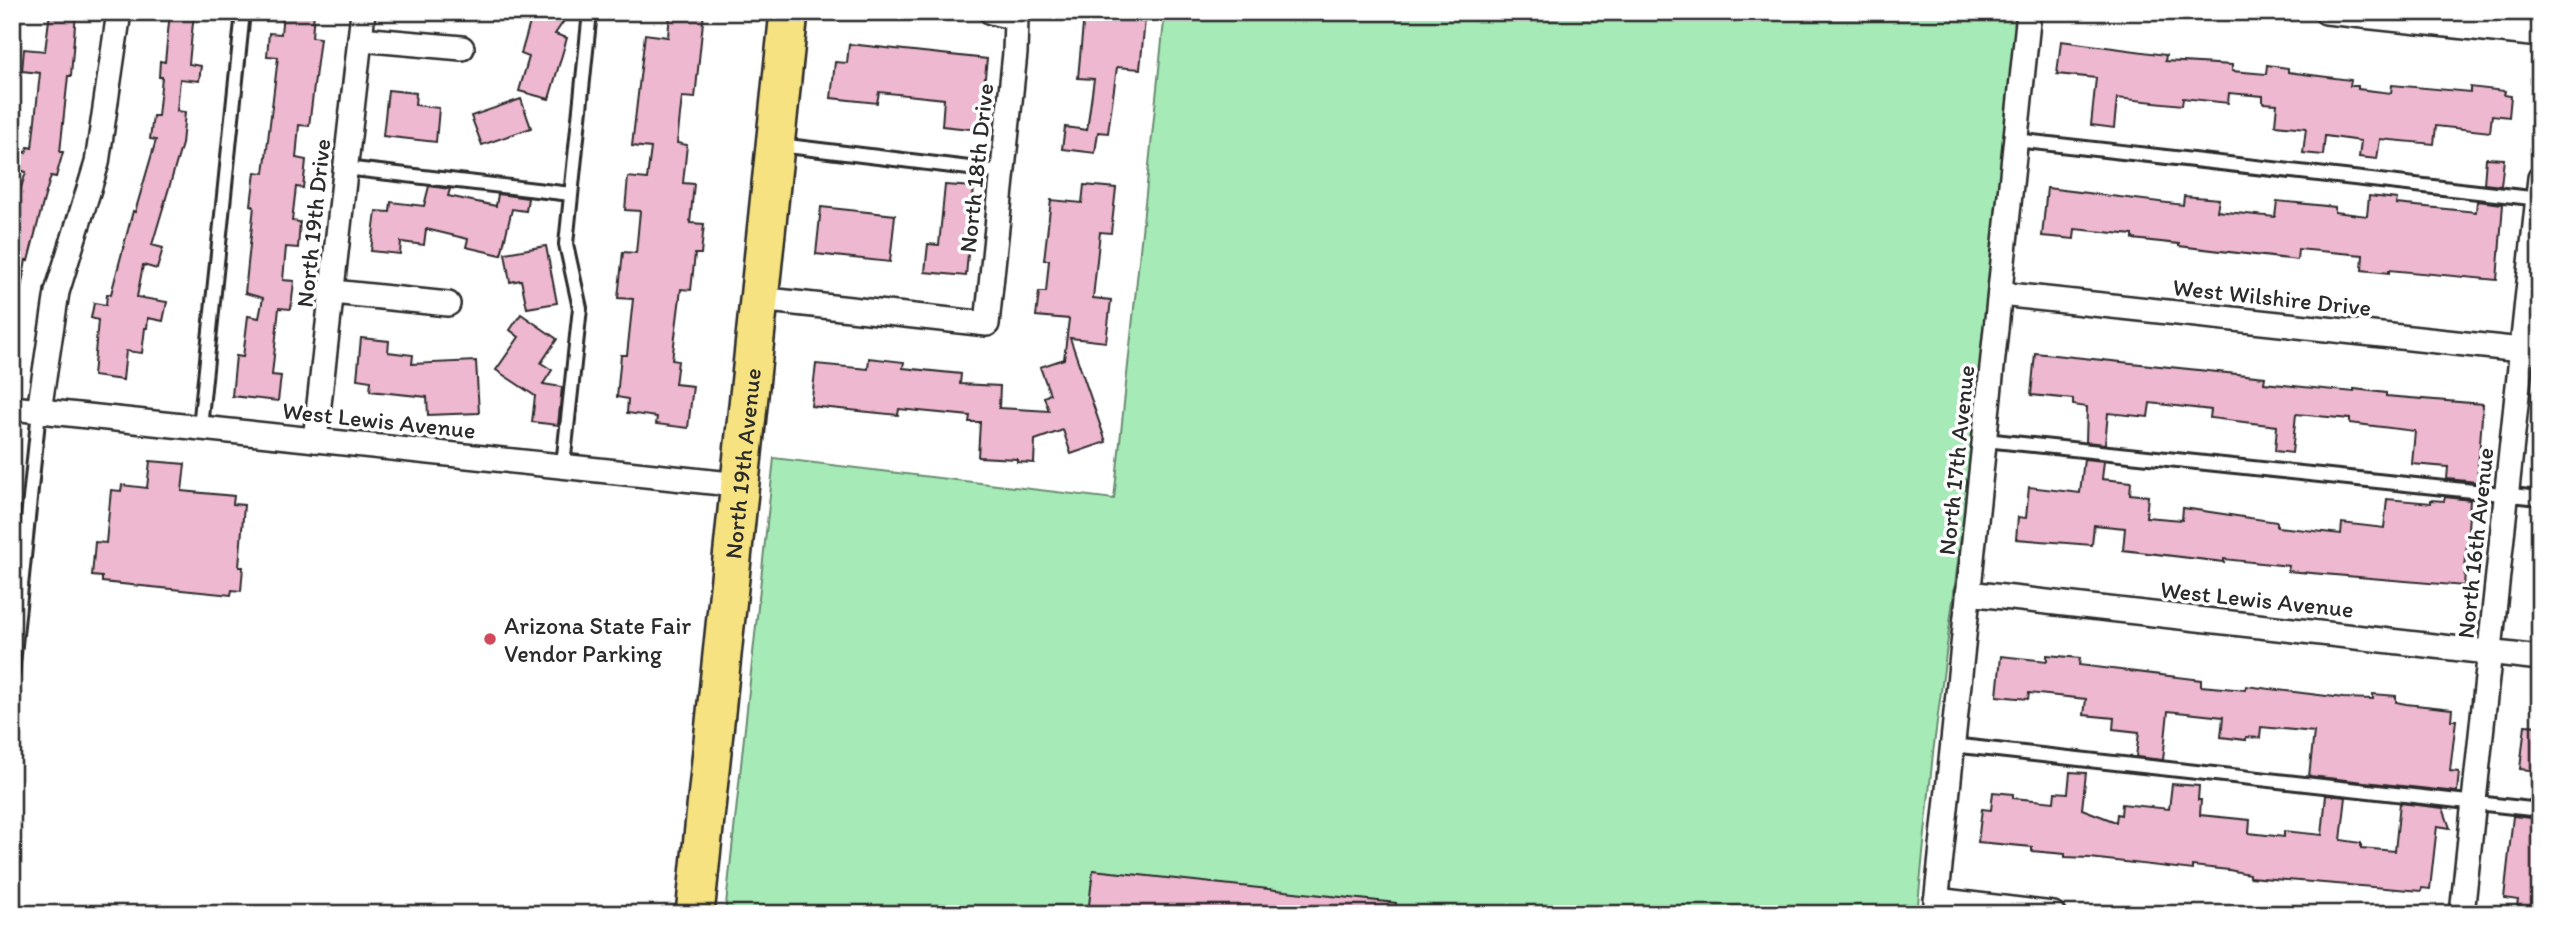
<svg xmlns="http://www.w3.org/2000/svg" width="2552" height="926" viewBox="0 0 2552 926" font-family="Itim,sans-serif">
<style>
.green{fill:#a6ebb7;stroke:#688b71;stroke-width:2}
.building{fill:#eeb8d0;stroke:#2b2b2b;stroke-width:2}
.lines{fill:none;stroke-linecap:round;stroke-linejoin:round}
.lane-casing{stroke:#2b2b2b;stroke-width:18}
.street-casing{stroke:#2b2b2b;stroke-width:28}
.primary-casing{stroke:#2b2b2b;stroke-width:42}
.lane{stroke:#fff;stroke-width:12}
.street{stroke:#fff;stroke-width:23}
.primary{stroke:#f6e281;stroke-width:37}
.poi-dot{fill:#d1495b;stroke:#fff;stroke-width:2.5}
.labels{text-anchor:middle;dominant-baseline:central;stroke-width:7;stroke-linejoin:round;paint-order:stroke}
.street-label{font-size:24px;fill:#2b2b2b;stroke:#fff}
.poi-label{font-size:24px;fill:#2b2b2b;stroke:#fff;text-anchor:start}
</style>
<rect width="100%" height="100%" fill="#fff"/>
<filter id="ink" filterUnits="userSpaceOnUse"><feTurbulence type="fractalNoise" baseFrequency=".0143" numOctaves="2"/><feDisplacementMap in="SourceGraphic" scale="14" xChannelSelector="R" yChannelSelector="G"/><feConvolveMatrix kernelMatrix="1 2 1 2 8 2 1 2 1" color-interpolation-filters="sRGB"/></filter>
<g filter="url(#ink)">
<path class="green" d="M1165 12H2024L1972 454 1933 753 1917 914H725L774 458 1114 499Z"/>
<g class="building">
<path d="M50 12H76L71 76H68L60 152H63L56 177 51 176 44 199 28 261 26 260 21 289H12V202L16 203 26 172 17 169 22 151 26 153 28 147 32 148 40 73 22 71 24 49 45 51Z"/>
<path d="M170 12H194L189 64 201 66 199 81 180 79 177 111 185 112 182 144 152 245 163 248 157 269 143 265 137 297 167 302 163 321 148 318 147 328H145L142 353 126 351 123 380 93 376 98 320 91 318 94 303 106 305 107 294H111L133 211 135 212 156 140 150 139 153 116H158L162 77H159L160 61 165 62Z"/>
<path d="M283 12H314L312 37 320 38 309 126 299 125 296 158 306 160 303 188 296 187 292 221 300 222 298 248 286 247 283 280 294 281 291 309 279 308 272 375 281 376 278 401 232 396 236 356 243 357 248 316 259 318 263 298 245 293 254 206 251 205 255 172 264 173 278 57 267 56 269 33 281 34Z"/>
<path d="M533 12H570L555 34 567 38 549 99 519 91 529 57 521 54Z"/>
<path d="M670 12H704L695 98 682 97 677 143 687 145 683 183 694 184 690 223 704 224 701 254H695L691 290 681 289 672 360 678 361 675 384 693 386 688 428 656 424 657 417 627 413 628 399 617 397 621 355H627L633 299 618 298 623 252 636 253 640 211 625 210 628 177 647 179 651 148 632 146 645 34 668 37Z"/>
<path d="M1084 14 1145 20 1140 69 1117 67 1108 133 1098 132 1095 153 1062 149 1065 127 1087 130 1094 79 1078 78Z"/>
<path d="M2061 41 2166 55 2165 61 2232 65V71L2266 74 2267 65 2288 68V72L2351 80 2350 86H2358V89L2391 93 2392 85 2470 92V87L2505 91 2504 95 2511 96 2509 117 2492 115 2490 132 2436 126 2434 144 2380 139 2377 159 2359 157 2361 141 2325 136 2323 155 2303 153 2306 128 2275 125 2277 104 2263 103V96L2229 93 2228 103 2183 98 2182 105 2117 98 2114 128 2091 125 2096 78 2057 74Z"/>
<path d="M849 44 987 59 979 130 942 126 944 99 879 92 877 103 831 98 835 62 847 63Z"/>
<path d="M388 90 416 93 415 105 439 108 436 142 383 136Z"/>
<path d="M521 99 531 128 482 145 471 116Z"/>
<path d="M2486 158 2504 159 2501 186 2484 184Z"/>
<path d="M945 185 974 187 966 276 925 272 928 244 939 245Z"/>
<path d="M1084 185 1116 188 1111 233 1100 232 1093 298 1111 300 1106 342 1070 338 1106 442 1071 454 1063 430 1035 440 1034 463 1017 462V459L978 457 980 422H969L970 416 899 409 898 415 811 406 816 364 868 369 869 358 904 362 903 368 961 374 960 384 1000 386 999 408 1049 411 1044 397 1050 394 1040 367 1064 359 1069 319 1036 316 1039 292H1046L1049 260H1044L1051 200 1082 203Z"/>
<path d="M429 186 450 189 448 196 496 206 498 194 528 198 526 211 512 209 501 255 466 247 468 239 426 229 424 245 401 242 400 254 371 251 376 211 390 212 391 202 424 206Z"/>
<path d="M2047 188 2183 205 2184 196 2219 199 2217 211 2275 217 2277 201 2335 207V212L2367 216 2369 196 2397 199 2396 204 2476 212 2477 201 2503 204 2497 280 2389 270V273L2362 270 2363 255 2298 249 2297 260 2179 246V244L2133 239V235L2075 229 2074 239 2042 236Z"/>
<path d="M821 207 895 215 890 262 816 254Z"/>
<path d="M546 246 557 303 527 308 521 280 510 282 505 253Z"/>
<path d="M521 314 557 339 541 363 552 370 543 384 562 387 558 425 532 422 535 396 496 370 519 337 510 330Z"/>
<path d="M361 338 389 341 388 352 413 355 412 364 476 361 479 413 428 415 427 397 370 391 371 381 357 379Z"/>
<path d="M2035 353 2265 377 2264 383 2354 392V389L2386 393V396L2483 404 2477 482 2447 479 2448 467 2412 464 2415 431 2350 423V419L2296 414 2292 453 2275 451 2277 426 2210 418 2211 410 2150 403 2148 417 2108 413 2105 444 2086 442 2087 407 2073 405V399L2031 395Z"/>
<path d="M2084 459 2104 461 2102 479 2131 482 2130 494 2148 496 2146 517 2182 520 2183 508 2277 522V527L2341 534 2342 523 2384 528 2387 499 2431 503V500L2444 501 2445 497 2470 500 2464 586 2288 571 2289 566 2224 559V562L2123 550 2125 528 2094 525 2092 545 2016 539 2018 517 2026 518 2029 487 2080 493Z"/>
<path d="M150 461 185 464 182 491 234 496 233 504 244 505 239 567H243L241 591 232 590 231 595 102 582V577L92 576 95 542 106 543 111 490 121 491 122 485 147 488Z"/>
<path d="M2047 655 2080 658 2079 665 2201 680V686L2245 690 2246 686 2343 698 2373 699V694L2396 696V702L2406 704 2452 709 2451 720H2456L2450 771 2459 772 2457 792 2309 776 2314 732 2261 727 2260 738 2246 737V740L2221 737 2223 717 2168 711 2163 760 2136 757 2139 732 2113 729 2114 718 2084 715 2086 699 2029 693 2028 699 1997 696 2001 656 2047 661Z"/>
<path d="M2525 725 2540 726V771L2520 769Z"/>
<path d="M2070 772 2086 773 2082 809 2116 822 2117 814 2121 815 2122 804 2169 809 2172 784 2199 786 2198 800H2201L2200 815 2250 820 2249 833 2284 837V831L2322 835 2326 795 2346 797 2341 840 2361 843V848L2395 851 2400 803 2443 808 2450 828 2437 826 2430 889 2422 888 2421 891 2249 877V874L2229 870 2193 866V870L2090 858 2065 857V854L2032 851V847L1978 842 1982 809 1991 810 1993 792 2013 794V798L2054 802 2055 792 2068 793Z"/>
<path d="M2513 816 2540 819V908L2517 906 2518 900 2504 898Z"/>
<path d="M1093 870 1396 903V914H1088Z"/>
</g>
<g class="lines">
<defs>
<g id="lane">
<path d="M2015 140 2540 199"/>
<path d="M779 145 1002 172"/>
<path d="M345 168 571 194"/>
<path d="M200 427 243 12"/>
<path d="M1985 440 2540 498"/>
<path d="M563 465 580 308 566 244 590 12"/>
<path d="M12 674 39 411"/>
<path d="M1952 745 2540 810"/>
</g>
<g id="street">
<path d="M2326 12 2540 35"/>
<path d="M360 39 462 48"/>
<path d="M333 292 448 304"/>
<path d="M2000 294 2540 352"/>
<path d="M759 299 987 324 1015 53 1016 18 991 12"/>
<path d="M12 408 740 485"/>
<path d="M39 411 57 292 97 163 119 12"/>
<path d="M315 440 363 12"/>
<path d="M1968 593 2540 658"/>
<path d="M1936 900 2053 914"/>
<path d="M1935 914 2029 12"/>
<path d="M2462 914 2540 178"/>
</g>
<g id="primary">
<path id="s1" d="M695 914 789 12"/>
</g>
</defs>
<use href="#lane" class="lane-casing"/>
<use href="#street" class="street-casing"/>
<use href="#primary" class="primary-casing"/>
<use href="#lane" class="lane"/>
<use href="#street" class="street"/>
<use href="#primary" class="primary"/>
</g>
</g>
<circle class="poi-dot" cx="490" cy="639" r="7"/>
<g class="labels">
<g class="street-label">
<text transform="translate(976 168) rotate(-84)">North 18th Drive</text>
<text transform="translate(313 223) rotate(-84)">North 19th Drive</text>
<text transform="translate(2272 297) rotate(6)">West Wilshire Drive</text>
<text transform="translate(379 420) rotate(6)">West Lewis Avenue</text>
<text transform="translate(1956 460) rotate(-84)">North 17th Avenue</text>
<text stroke="none"><textPath href="#s1" startOffset="453">North 19th Avenue</textPath></text>
<text transform="translate(2475 543) rotate(-84)">North 16th Avenue</text>
<text transform="translate(2257 599) rotate(6)">West Lewis Avenue</text>
</g>
<g class="poi-label">
<text x="504" y="625">Arizona State Fair<tspan x="504" dy="28">Vendor Parking</tspan></text>
</g>
</g>
<rect width="2552" height="926" fill="none" stroke="#fff" stroke-width="42"/>
<rect x="21" y="21" width="2510" height="884" fill="none" stroke="#2b2b2b" stroke-width="2.5" filter="url(#ink)"/>
</svg>
